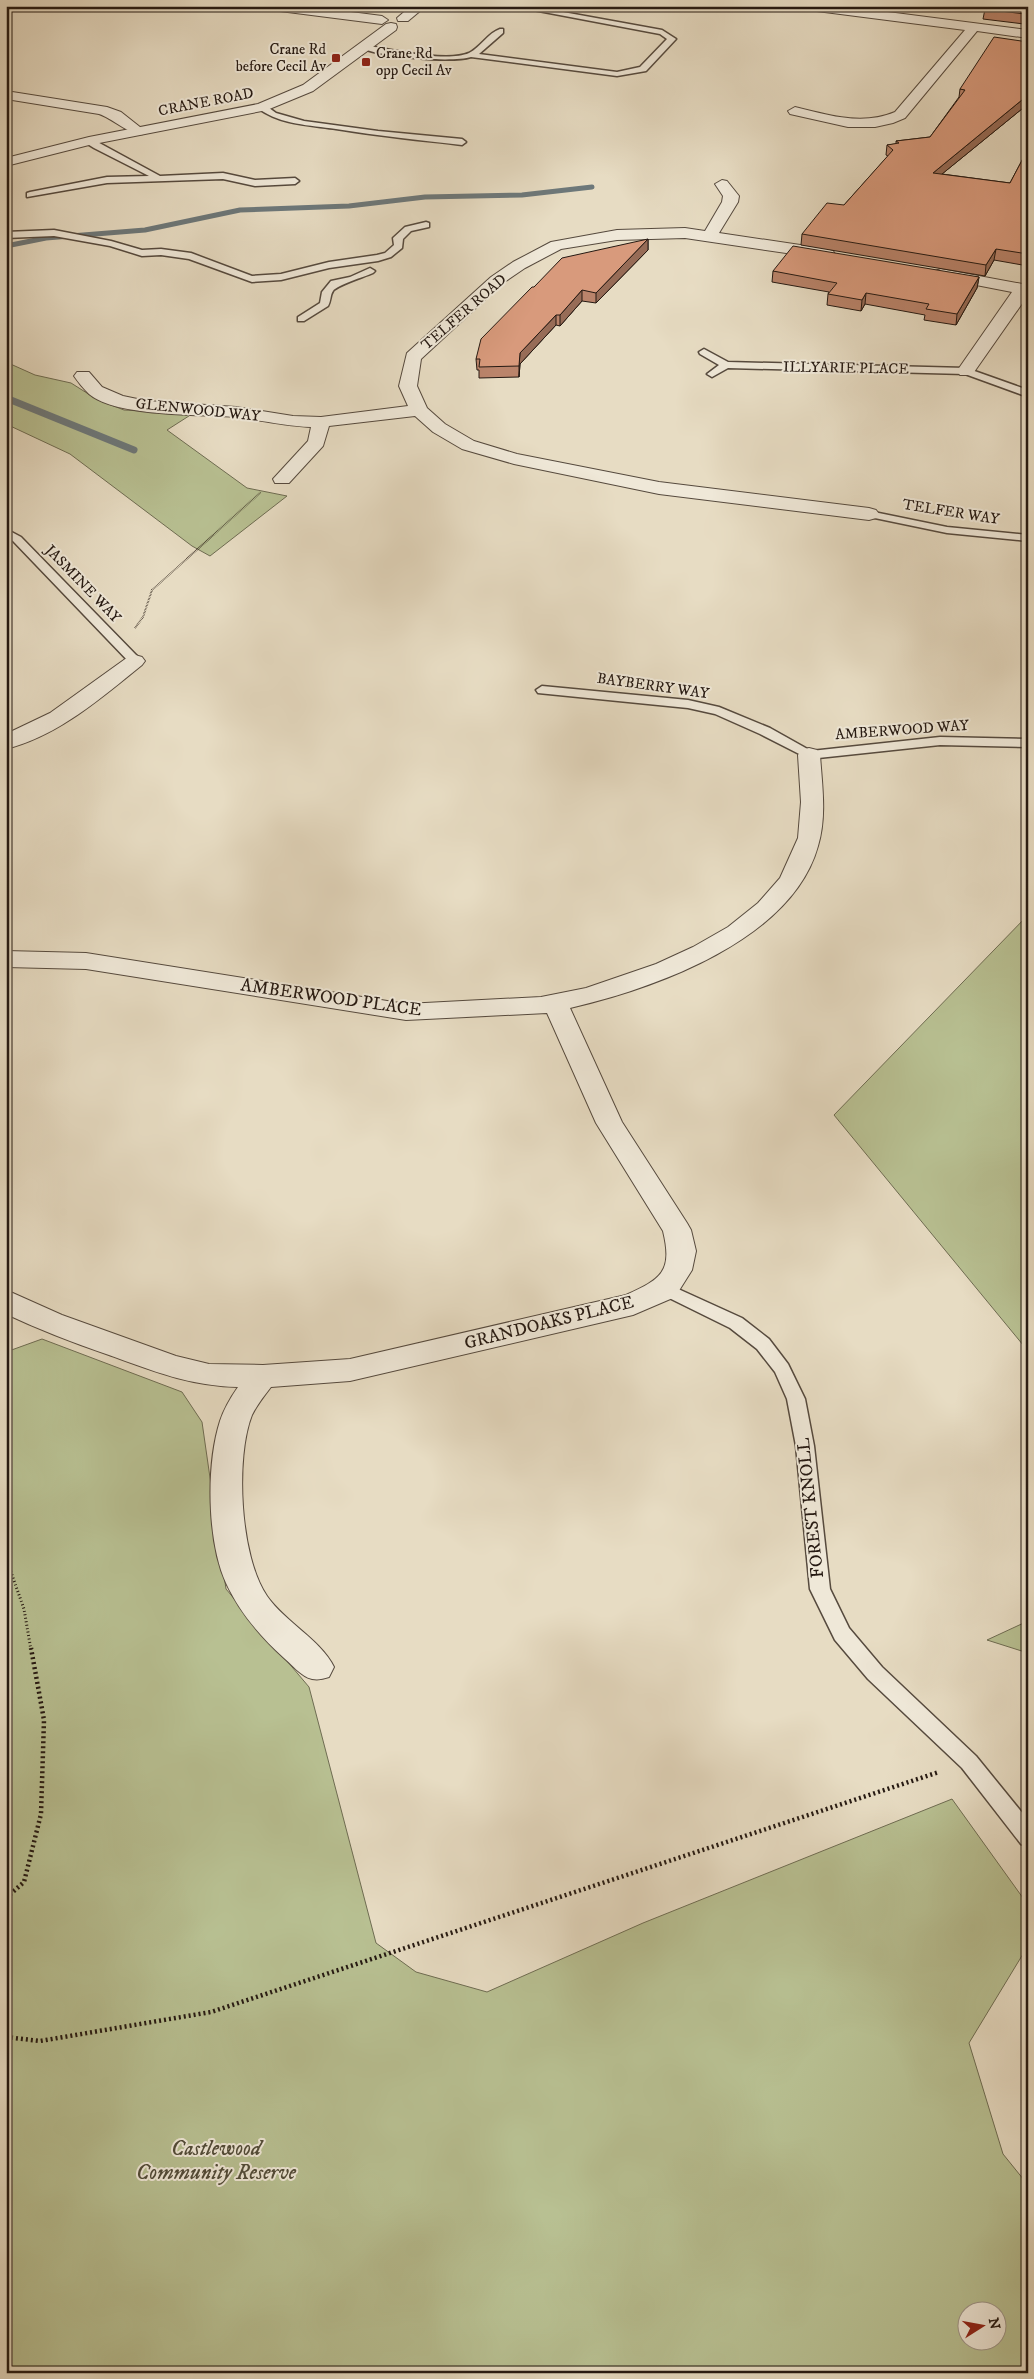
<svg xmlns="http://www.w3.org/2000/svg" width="1034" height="2379" viewBox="0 0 1034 2379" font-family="'IM FELL DW Pica',serif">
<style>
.green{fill:#b8c092;stroke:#6e6c52;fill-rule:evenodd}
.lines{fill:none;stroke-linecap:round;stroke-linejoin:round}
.stream-far1{stroke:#6d787a;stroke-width:5}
.stream{stroke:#6d787a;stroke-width:7}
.service-casing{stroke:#564a3e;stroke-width:3}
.minor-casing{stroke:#564a3e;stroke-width:2}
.tertiary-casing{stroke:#564a3e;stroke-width:2}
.path-far2{stroke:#251912;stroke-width:2;stroke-dasharray:0.5 1;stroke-linecap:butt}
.path-far1{stroke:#251912;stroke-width:3;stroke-dasharray:1 2.5;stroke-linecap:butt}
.path{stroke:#251912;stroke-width:4.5;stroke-dasharray:2 3;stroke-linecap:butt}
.service{fill:#efe8d8;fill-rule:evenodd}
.minor{fill:#efe8d8;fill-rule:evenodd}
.tertiary{fill:#efe8d8;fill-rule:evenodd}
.wall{fill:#ba846b;stroke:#251912}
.shaded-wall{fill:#976c57;stroke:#251912}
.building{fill:#d89a7c;stroke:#251912}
.poi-dot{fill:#8f2418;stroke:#efe8d8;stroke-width:2}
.labels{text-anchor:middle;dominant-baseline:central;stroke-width:4;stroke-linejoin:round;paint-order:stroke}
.far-poi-label{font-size:15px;fill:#251912;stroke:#efe8d8;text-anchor:end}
.far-street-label{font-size:15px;fill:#251912;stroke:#efe8d8}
.street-label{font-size:18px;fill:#251912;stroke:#efe8d8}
.near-park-label{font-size:21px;font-style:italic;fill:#514b38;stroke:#efe8d8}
</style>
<rect width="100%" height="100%" fill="#e7dcc3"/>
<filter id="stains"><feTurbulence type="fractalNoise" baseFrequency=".004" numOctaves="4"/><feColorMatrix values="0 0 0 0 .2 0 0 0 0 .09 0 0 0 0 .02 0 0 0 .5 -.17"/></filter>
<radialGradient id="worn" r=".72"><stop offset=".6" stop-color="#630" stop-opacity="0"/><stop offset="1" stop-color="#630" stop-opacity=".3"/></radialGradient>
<g class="green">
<path d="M6 362 35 375 71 383 98 400 124 410 192 414 167 430 247 488 287 496 210 556 192 546 70 454 6 424Z"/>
<path d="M1028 915V1351L834 1115Z"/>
<path d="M42 1339 182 1392 202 1422 226 1589 309 1687 376 1943 416 1972 487 1992 643 1923 952 1799 1028 1905V1938L1023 1954 969 2043 1003 2154 1028 2185V2373H6V1352ZM966 2312H996V2342H966Z"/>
<path d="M1028 1621V1653L987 1640Z"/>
</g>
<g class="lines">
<path class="stream-far1" d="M6 246 46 238 145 230 240 210 349 206 425 197 522 195 592 187"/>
<path class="stream" d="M6 398 134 450"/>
<defs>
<g id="service">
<path d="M512 6H530L662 30 676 39 646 71 617 76 471 57C453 63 375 57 360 47L364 45C389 49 446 63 469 53 481 47 488 33 500 29H503V33L479 54 617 72 640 67 667 39 660 34Z"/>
<path d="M259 105H265L276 113 304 121 378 131 462 139 466 142 462 145C420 140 378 136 336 129 309 125 282 125 259 109Z"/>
<path d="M86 139H92L160 176 223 173 255 180 295 178 299 181 295 184 255 186 223 179 107 183 27 197V193L30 192 107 177 149 176 94 148 86 143Z"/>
<path d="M426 222 429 223V227L411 231 403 239 402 248 391 257 378 261 329 268 281 280 252 282 189 259 161 255 142 256 110 246 54 236 6 238V232L54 230 111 241 142 250 161 249 191 253 252 276 281 274 329 262 377 255 385 253 394 245 393 238 405 227Z"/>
<path d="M370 268 375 271 373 273C364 277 337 285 333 291 330 295 331 301 328 306L304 321H298V317L320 303 322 292 331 281 350 277Z"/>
<path d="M704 349 728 362 966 368 1028 390V397L965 374 728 368 712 377 707 374 719 365 700 354 699 352Z"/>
<path d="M869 511 947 527 1028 535V541L947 533 865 516 863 514Z"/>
<path d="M6 529 21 537 139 658 141 661 139 664H131L13 541 6 537Z"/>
<path d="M542 686 688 700 719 707 770 728 811 751 940 737 1028 739V747L940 745 809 759 760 734 715 714 688 708 538 693 536 690Z"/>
<path d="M665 1283 742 1318 769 1339 788 1364 805 1399 814 1446 830 1589 849 1628 882 1667 976 1756 1028 1820V1847L1021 1844 962 1768 868 1679 835 1640 810 1589 796 1446 787 1399 775 1372 757 1349 730 1328 659 1293 657 1289 659 1285Z"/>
</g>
<g id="minor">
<path d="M266 6H304L382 16 388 20 382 24 272 10Z"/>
<path d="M803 6H841L1028 30V38L977 31 905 118 893 123 875 127H848L790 114 788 111 795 107C828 115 862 126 895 112L965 30 809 10Z"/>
<path d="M6 91 107 107 121 112 145 131 143 134C132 137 112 118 99 114L6 99Z"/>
<path d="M722 180 727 181 739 196 738 202 719 233 827 249 833 251 835 254 833 257 827 259 685 238 617 240 561 249 525 268 503 283 421 359 417 386 427 408 445 424 474 441 517 454 659 482 869 508 876 510 879 514 876 518 869 520 659 494 514 464 462 449 433 432 415 416 329 426 323 446 289 483H275L273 479 308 441 311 427C285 426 261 420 235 417 199 414 116 417 89 394 84 389 78 382 74 376L77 372H89L102 387 123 396 147 401 236 407 293 416 321 417 408 406 399 386 407 353 491 277 513 262 551 242 617 230 685 228 705 231 722 202 723 196 715 184Z"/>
<path d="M941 269 1028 285V295L972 375H960L957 371 1012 292 935 277 933 274 935 271Z"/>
<path d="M135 655 142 657 145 661 142 665C101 698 58 736 6 749V734L50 713 128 657Z"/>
<path d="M809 748 817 750 820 755C822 785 827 816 818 846 792 940 655 988 570 1008L622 1122 687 1223 691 1230 696 1251 692 1270 675 1297 633 1315 350 1381 271 1387C264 1396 257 1405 252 1415 235 1458 240 1557 267 1596 285 1622 321 1640 334 1667L329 1677C307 1685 300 1672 284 1658 260 1636 240 1613 226 1583 207 1541 206 1465 220 1421 224 1409 231 1397 238 1387 190 1386 153 1371 109 1355 74 1343 40 1330 6 1314V1290L62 1315 176 1356 209 1364 263 1365 350 1359 626 1295C661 1279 673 1272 663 1231L596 1123 547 1013 406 1020 86 969 6 967V951L86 953 406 1004 541 997 586 988 656 964 693 947 728 927 758 903 780 878 798 838 801 802 798 755 801 750Z"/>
</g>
<g id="tertiary">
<path d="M411 6H426L408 21H398L397 18Z"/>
<path d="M391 23 396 24 397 27 396 30 313 91 267 110 89 145 6 166V158L89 137 258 104 303 85 386 24Z"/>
</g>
</defs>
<use href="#service" class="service-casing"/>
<use href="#minor" class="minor-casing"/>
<use href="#tertiary" class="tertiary-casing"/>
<path class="path-far2" d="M135 628 143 617 152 590 261 492"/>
<path class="path-far1" d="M6 1558 24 1609 31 1650"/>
<g class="path">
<path d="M6 1898 24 1882 41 1814 44 1720 31 1648"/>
<path d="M6 2037 40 2041 211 2012 939 1772"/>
</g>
<use href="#service" class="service"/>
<use href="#minor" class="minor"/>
<use href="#tertiary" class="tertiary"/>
</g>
<g class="wall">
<path d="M984 6H1028L1024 24 983 19 985 9H983Z"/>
<path d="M960 89 1028 104 942 174 1010 183 1028 149V266L994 260 985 276 801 245 802 234 844 205 888 156 886 155 887 145 896 144V141L930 137 959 97Z"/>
<path d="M648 239V250L596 303 582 301 560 326 556 325 520 364 519 377 479 378V370H477L476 359Z"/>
<path d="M773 271 979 277 977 288 956 325 924 320 925 315 865 304 861 311 827 305 828 294 829 292 772 282Z"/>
</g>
<g class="shaded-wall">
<path d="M1028 10V17L1024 24 1025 14Z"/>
<path d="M1028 95V104L931 183 933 173Z"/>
<path d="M648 239V250L596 303V293Z"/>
<path d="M996 249 994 260 985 276 986 265Z"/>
<path d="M979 277 977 288 956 325 957 314Z"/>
<path d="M582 290V301L560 326V315Z"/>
<path d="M866 293 865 304 861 311 862 300Z"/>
<path d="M556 315V325L520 364 519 377V366L520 353Z"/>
</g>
<g class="building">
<path d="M987 6H1028V10L1025 14 984 9Z"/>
<path d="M994 37 1028 42V95L933 173 1010 183 1028 149V254L996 249 986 265 802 234 827 203 844 205 893 150 887 145 899 143 896 141 930 137 965 90 960 89Z"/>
<path d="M648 239 596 293 582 290 560 315H556L520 353 519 366 479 367 480 359H476L481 339 532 287H534L562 258Z"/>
<path d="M793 246 979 277 957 314 926 309 929 304 866 293 862 300 828 294 837 283 773 271Z"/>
</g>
<g class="poi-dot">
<rect x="331" y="53" width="10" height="10" rx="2.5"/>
<rect x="361" y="57" width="10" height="10" rx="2.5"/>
</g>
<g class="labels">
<g class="far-poi-label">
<text x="326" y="49">Crane Rd<tspan x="326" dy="17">before Cecil Av</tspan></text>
<text x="376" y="53" text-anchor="start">Crane Rd<tspan x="376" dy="17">opp Cecil Av</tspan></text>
</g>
<g class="far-street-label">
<text transform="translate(206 102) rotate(-11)">CRANE ROAD</text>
<text transform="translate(464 312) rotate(-41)">TELFER ROAD</text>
<text transform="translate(846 368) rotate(1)">ILLYARIE PLACE</text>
<text transform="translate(198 410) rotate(6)">GLENWOOD WAY</text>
<text transform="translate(951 512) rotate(9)">TELFER WAY</text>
<text transform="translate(83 584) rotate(46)">JASMINE WAY</text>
<text transform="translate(653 686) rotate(8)">BAYBERRY WAY</text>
<text transform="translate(902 730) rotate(-4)">AMBERWOOD WAY</text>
</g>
<g class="street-label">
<text transform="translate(331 998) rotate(8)">AMBERWOOD PLACE</text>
<text transform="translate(549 1323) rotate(-14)">GRANDOAKS PLACE</text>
<text transform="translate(811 1508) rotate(-96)">FOREST KNOLL</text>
</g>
<g class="near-park-label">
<text x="216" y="2149">Castlewood<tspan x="216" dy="24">Community Reserve</tspan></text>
</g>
</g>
<rect width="1034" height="2379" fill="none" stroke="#e7dcc3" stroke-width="25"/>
<rect x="8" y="8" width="1019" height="2364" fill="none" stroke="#251912" stroke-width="2.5"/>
<rect x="12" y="12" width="1009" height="2354" fill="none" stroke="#251912"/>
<g transform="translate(982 2326) rotate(79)"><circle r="24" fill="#efe8d8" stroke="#9e9589"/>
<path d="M0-4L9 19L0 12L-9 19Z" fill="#8f2418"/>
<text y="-8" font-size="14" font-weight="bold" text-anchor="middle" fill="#251912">N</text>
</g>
<rect width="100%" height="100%" filter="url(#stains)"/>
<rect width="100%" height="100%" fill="url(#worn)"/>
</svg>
